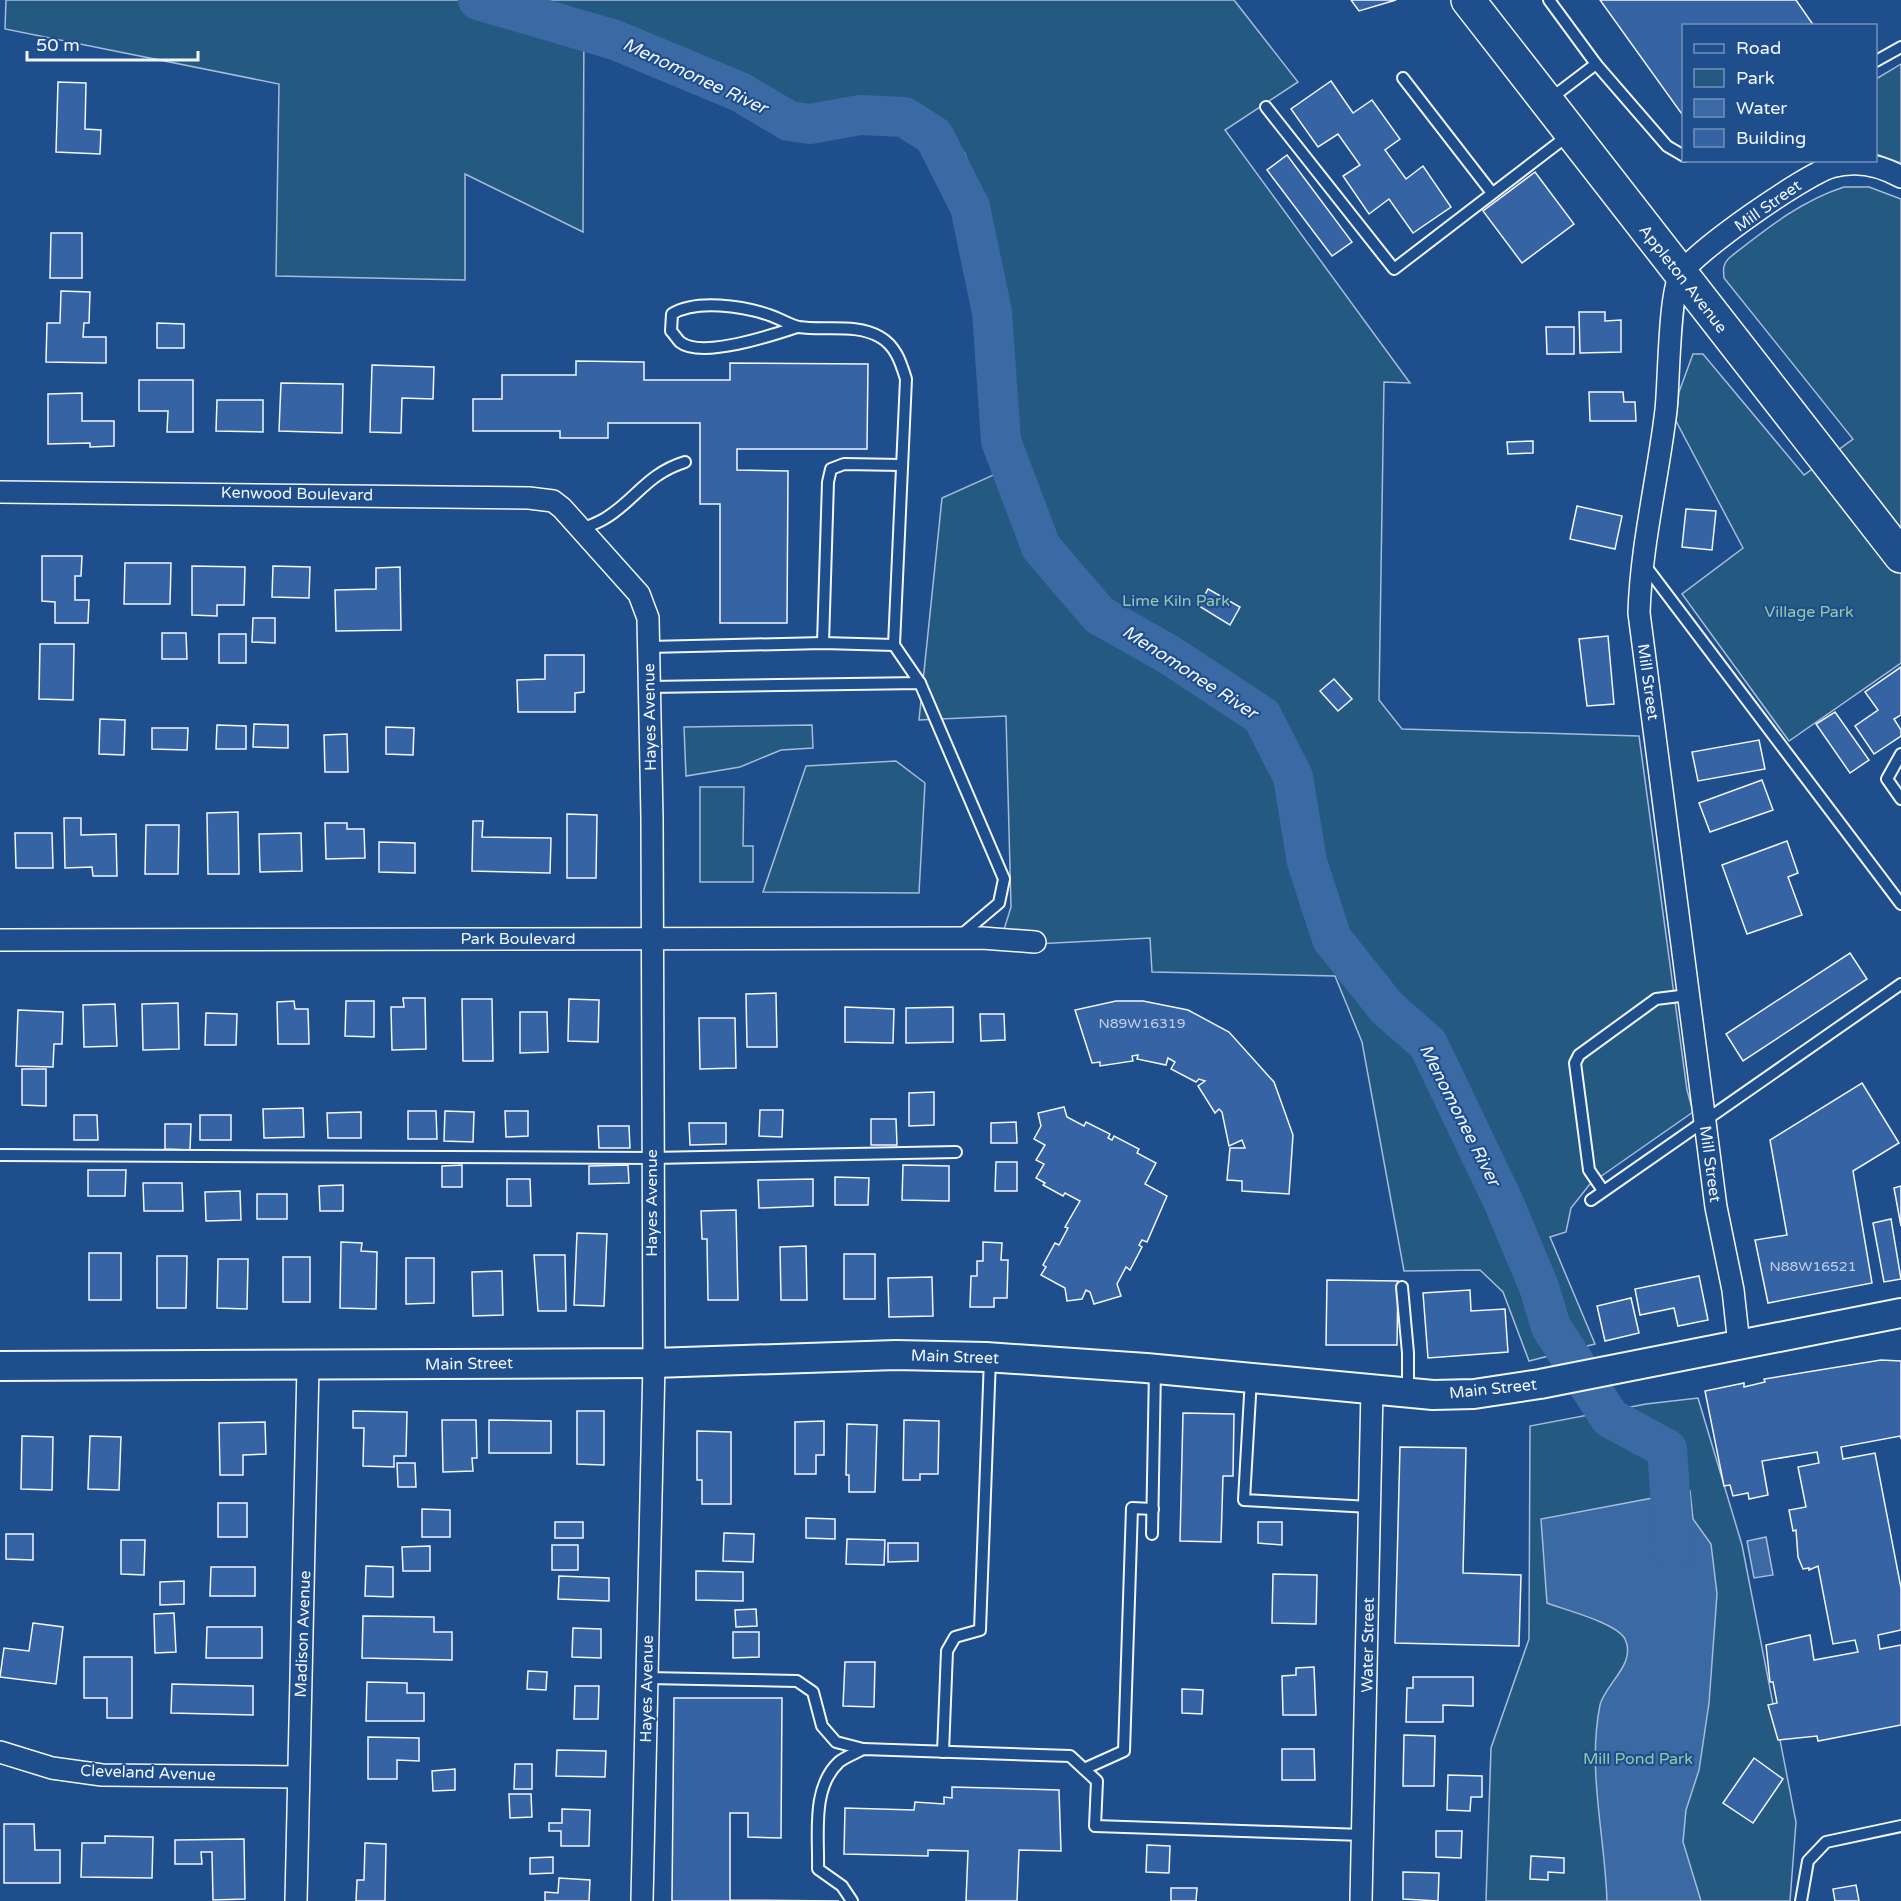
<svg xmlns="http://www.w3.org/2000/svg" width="1901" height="1901" viewBox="0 0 1901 1901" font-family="'Varela Round',sans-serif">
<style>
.green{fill:#245a82;stroke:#a8bbd7;stroke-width:1.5}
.water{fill:#3b69a3;stroke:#a8bbd7;stroke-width:1.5}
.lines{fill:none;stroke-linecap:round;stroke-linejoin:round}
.river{stroke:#3b69a3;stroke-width:40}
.building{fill:#3563a3;stroke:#f2f6ff;stroke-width:1.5}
.lane-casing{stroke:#f2f6ff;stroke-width:14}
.street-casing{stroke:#f2f6ff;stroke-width:24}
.secondary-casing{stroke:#f2f6ff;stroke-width:32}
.primary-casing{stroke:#f2f6ff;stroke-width:36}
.lane{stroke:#1f4e8c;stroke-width:10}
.street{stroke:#1f4e8c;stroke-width:21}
.secondary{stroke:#1f4e8c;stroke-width:28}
.primary{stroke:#1f4e8c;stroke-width:33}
.labels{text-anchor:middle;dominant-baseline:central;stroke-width:4.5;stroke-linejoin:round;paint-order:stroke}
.number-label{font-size:14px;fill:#c3d1e8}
.street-label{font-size:16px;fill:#f2f6ff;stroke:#1f4e8c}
.park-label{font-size:16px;fill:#97c8a6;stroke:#1f4e8c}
.water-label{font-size:18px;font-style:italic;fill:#f2f6ff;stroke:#1f4e8c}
</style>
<rect width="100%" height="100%" fill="#1f4e8c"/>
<g class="green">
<path d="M6 0H1234L1298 82 1225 130 1410 383 1384 382 1379 700 1402 729 1639 736 1687 1090 1693 1112 1590 1184 1571 1208 1566 1232 1550 1237 1595 1344 1529 1361 1503 1292 1480 1270 1404 1271 1362 1042 1335 976 1152 972 1150 938 999 946 1011 907 1006 716 919 720 942 498 1027 460 1009 416 1002 316 984 205 965 154 941 125 905 102 878 101 828 110 793 107 750 88 687 51 584 18 583 232 465 174V280L276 276 279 84 5 29Z"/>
<path d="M1901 64V163L1876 154V79Z"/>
<path d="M1844 187H1869L1901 199V663L1789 741 1682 594 1743 548 1676 421 1679 392 1693 354H1703L1804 475 1853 439 1724 278C1723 269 1723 264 1729 258 1765 230 1800 201 1844 187Z"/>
<path d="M812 725 813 748 781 750 740 767 686 776 684 727Z"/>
<path d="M896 761 925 783 919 893 763 892 806 766Z"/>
<path d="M700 787H744L743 846H753V882H700Z"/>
<path d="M1698 1398 1742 1545 1796 1822 1790 1901H1486L1491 1748 1529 1639 1530 1426 1646 1404Z"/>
</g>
<g class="water">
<path d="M1690 1491 1693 1519 1711 1544 1717 1594 1709 1703 1699 1770 1686 1810 1683 1842 1701 1901H1607C1605 1836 1587 1770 1600 1705 1605 1684 1637 1664 1625 1639 1617 1623 1565 1610 1547 1603L1541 1519Z"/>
<path d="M1766 1537 1773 1575 1754 1578 1747 1541Z"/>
</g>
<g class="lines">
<path class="river" d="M478 0 615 40 740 92 789 121 810 124 860 115 904 117 934 136 970 207 992 312 1001 441 1041 547 1099 615 1168 654 1262 716 1293 777 1307 862 1332 939 1387 1008 1428 1044 1503 1201 1539 1287 1551 1327 1610 1418 1667 1449 1674 1550"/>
</g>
<g class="building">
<path d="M1351 0H1396L1359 11Z"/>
<path d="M1600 0H1796L1814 26H1684V117Z"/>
<path d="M1331 81 1353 113 1372 100 1400 139 1385 150 1406 179 1423 166 1451 207 1413 233 1389 199 1369 214 1343 176 1360 165 1338 134 1318 147 1291 109Z"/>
<path d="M58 82 86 83 85 129 101 130 100 154 56 152Z"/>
<path d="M1287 155 1352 242 1332 256 1267 170Z"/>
<path d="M1535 172 1574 224 1522 263 1483 211Z"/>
<path d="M51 233H82V278H50Z"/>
<path d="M61 291 90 292 89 323H84L83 337H106V363L46 362 47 323H60Z"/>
<path d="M1579 312H1605V321L1621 320V352L1580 353Z"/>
<path d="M157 323 184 324V348H157Z"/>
<path d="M1546 327H1574V354H1547Z"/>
<path d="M576 361 644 362V380H730V363L868 364 867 449H737V470L788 471 787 623H720V504H700V423H608V438H560V431H473V399H502V375H576Z"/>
<path d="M372 365 434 367 433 399 402 398 401 433 370 432Z"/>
<path d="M139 380H193V432H167L168 411H139Z"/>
<path d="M281 383 343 384 342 433 279 431Z"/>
<path d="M1589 392H1623L1624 402H1635L1636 421H1590Z"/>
<path d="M82 393V421H114V446L90 447V443L48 444V394Z"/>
<path d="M217 400H263V432L216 431Z"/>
<path d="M1533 441V453L1508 454 1507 442Z"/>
<path d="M1577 506 1622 516 1615 549 1570 539Z"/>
<path d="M1686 509 1716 511 1712 550 1682 547Z"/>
<path d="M42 556H82L81 576H75V600H89L88 623H55V602L42 601Z"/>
<path d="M125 563H171L170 604H124Z"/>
<path d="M192 566 245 567 244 605H217V616L192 615Z"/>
<path d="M273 566 310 567 309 598 272 597Z"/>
<path d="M400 567 401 630 336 631 335 590 376 589V568Z"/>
<path d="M1208 589 1240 607 1230 625 1199 606Z"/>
<path d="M253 618H275V643L252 642Z"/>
<path d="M162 633H186L187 659H162Z"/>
<rect x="219" y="634" width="27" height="29"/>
<path d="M1608 636 1614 704 1587 706 1579 639Z"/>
<path d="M40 644H74L73 700 39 699Z"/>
<path d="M545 655H584V692L575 693V712H518L517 680 545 679Z"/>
<path d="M1901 667V715L1894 719 1901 730V736L1874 754 1855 726 1878 710 1865 692Z"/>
<path d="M1334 679 1352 699 1338 711 1320 691Z"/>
<path d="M1835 712 1869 760 1850 773 1816 724Z"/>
<path d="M100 719 125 720 124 755 99 754Z"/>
<path d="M254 724 288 725V748L253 747Z"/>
<path d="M217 725 246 726V749H216Z"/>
<path d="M386 727 414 728 413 755 386 754Z"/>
<path d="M152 728H188L187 750 152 749Z"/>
<path d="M347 734 348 772H325L324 735Z"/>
<path d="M1759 740 1765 769 1698 781 1692 752Z"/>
<path d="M1762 780 1773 810 1710 832 1699 803Z"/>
<path d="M238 812 239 874H208L207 813Z"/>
<path d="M567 814 597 815 596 878H567Z"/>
<path d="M64 818H81V835L116 834 117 876H93L92 867 65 868Z"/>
<path d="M473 821H483L482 837 551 838 550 873 472 871Z"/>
<path d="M325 823H347V829H364L365 858 326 859Z"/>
<path d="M146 825H179L178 874H145Z"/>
<path d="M15 833H52L53 868H16Z"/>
<path d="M301 833 302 871 260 872 259 834Z"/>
<path d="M1787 841 1798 873 1788 877 1802 915 1747 934 1722 865Z"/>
<path d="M379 842 415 843V873L379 872Z"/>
<path d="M1850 953 1867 979 1743 1061 1726 1034Z"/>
<path d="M776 993 777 1047H747L746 994Z"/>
<path d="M403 998H425L426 1049 392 1050 391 1007H404Z"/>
<path d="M462 999H492L493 1061H463Z"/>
<path d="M569 999 599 1000 598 1042 568 1041Z"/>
<path d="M294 1001 295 1009H308L309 1044H278L277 1002Z"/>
<path d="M346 1001H374V1037L345 1036Z"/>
<path d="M1116 1001H1143L1188 1010 1229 1032 1274 1082 1293 1135 1289 1194 1242 1191V1181L1227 1180 1230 1148H1245L1242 1140 1229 1146 1222 1112 1219 1109 1215 1113 1198 1086 1205 1081 1199 1079 1196 1082 1171 1069 1175 1062 1168 1058 1166 1065 1137 1059 1138 1055 1132 1056 1133 1061 1100 1066V1062L1092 1063 1075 1010Z"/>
<path d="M178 1003 179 1049 143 1050 142 1004Z"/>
<path d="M115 1004 117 1046 84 1047 83 1005Z"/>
<path d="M845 1007 894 1009 893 1043 845 1042Z"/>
<path d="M953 1007V1042L906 1043V1008Z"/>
<path d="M18 1010 63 1012 62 1044H54L53 1067 16 1066Z"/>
<path d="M520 1012H547L548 1052 520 1053Z"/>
<path d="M206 1013 237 1014 236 1045H205Z"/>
<path d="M980 1014H1004L1005 1040 981 1041Z"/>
<path d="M699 1018H735L736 1068 700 1069Z"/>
<path d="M22 1069H46V1106L22 1105Z"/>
<path d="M1862 1083 1899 1143 1853 1171 1872 1283 1768 1303 1755 1240 1787 1235 1770 1140Z"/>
<path d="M934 1092V1125L909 1126V1093Z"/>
<path d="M1064 1107 1067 1117 1084 1126 1086 1122 1110 1134 1108 1138 1112 1140 1114 1136 1139 1149 1137 1153 1156 1163 1145 1184 1167 1196 1147 1242 1142 1240 1139 1245 1142 1247 1130 1270 1126 1267 1117 1284 1121 1296 1094 1304 1090 1292 1086 1290 1082 1299 1067 1301 1065 1288 1041 1275 1046 1267 1043 1265 1055 1243 1059 1245 1068 1228 1065 1227 1080 1201 1065 1193 1063 1196 1043 1185 1045 1183 1036 1178 1044 1164 1036 1160 1045 1145 1034 1139 1041 1126 1038 1113Z"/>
<path d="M303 1108 304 1137 264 1138 263 1109Z"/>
<path d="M760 1110H783L782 1137 759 1136Z"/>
<path d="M408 1111H436L437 1139H408Z"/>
<path d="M445 1111 474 1112 473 1142 444 1141Z"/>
<path d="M505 1111H528V1136L506 1137Z"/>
<path d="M361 1112V1138H328L327 1113Z"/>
<path d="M74 1115H97L98 1140H74Z"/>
<rect x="200" y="1115" width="31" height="25"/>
<path d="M871 1119H896L897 1145H871Z"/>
<path d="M1016 1122 1017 1143H991V1123Z"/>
<path d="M689 1123H726V1144L690 1145Z"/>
<path d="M165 1124H191L190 1150 165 1149Z"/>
<path d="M598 1126H629L630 1148H599Z"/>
<path d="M996 1162H1017V1191H995Z"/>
<path d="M462 1165V1187H442V1166Z"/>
<path d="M628 1165 629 1183 589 1184V1166Z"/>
<path d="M903 1165 949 1166V1201L902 1200Z"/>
<path d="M88 1170H126L125 1196H88Z"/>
<path d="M835 1177 869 1178 868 1205H835Z"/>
<path d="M507 1179H530L531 1206H507Z"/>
<path d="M813 1179V1206L759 1208 758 1180Z"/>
<path d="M143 1183H182L183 1211H144Z"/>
<path d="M343 1185V1211H320L319 1186Z"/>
<path d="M1901 1186V1226L1894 1188Z"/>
<path d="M240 1191 241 1220 206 1221 205 1192Z"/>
<rect x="257" y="1194" width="30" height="25"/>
<path d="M736 1210 738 1300H708L707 1239H702L701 1211Z"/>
<path d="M1891 1219 1901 1279 1884 1282 1873 1223Z"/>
<path d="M577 1233 607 1234 604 1306 574 1305Z"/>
<path d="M341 1242 362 1243 361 1251 377 1252 376 1309 340 1308Z"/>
<path d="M983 1242 1002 1243 1001 1260H1008L1007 1298H994V1307H970L971 1276H977V1261H983Z"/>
<path d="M806 1246 807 1300H781L780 1247Z"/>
<rect x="89" y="1253" width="32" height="47"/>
<rect x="844" y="1254" width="31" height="45"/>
<path d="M534 1255H565L566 1311H538Z"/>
<path d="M157 1256H187L186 1308H157Z"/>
<rect x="283" y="1257" width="27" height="45"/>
<path d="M406 1258H434V1303L406 1304Z"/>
<path d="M218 1259H248L247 1309 217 1308Z"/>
<path d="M502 1271 503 1315 473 1316 472 1272Z"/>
<path d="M1699 1276 1708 1320 1678 1326 1674 1308 1640 1315 1635 1289Z"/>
<path d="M932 1277 933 1316 889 1317 888 1278Z"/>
<path d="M1327 1280 1398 1281 1397 1345H1326Z"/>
<path d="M1470 1290 1471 1311 1505 1309 1508 1352 1428 1358 1423 1293Z"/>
<path d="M1631 1298 1639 1333 1605 1341 1597 1306Z"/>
<path d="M1881 1360 1901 1361V1439L1900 1436 1841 1447 1843 1459 1875 1453 1901 1588V1630L1878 1635 1880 1649 1901 1645V1725L1818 1741 1817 1736 1778 1740 1768 1705 1777 1703 1773 1682H1770L1766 1645 1810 1635 1814 1660 1858 1652 1855 1640 1833 1644 1818 1566 1809 1570V1568L1803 1569 1798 1557 1796 1530 1793 1531 1789 1510 1806 1507 1798 1467 1819 1463 1817 1452 1762 1461 1768 1495 1749 1499 1748 1493 1733 1496 1730 1485 1724 1486 1705 1391 1744 1383V1387L1765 1382 1764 1379Z"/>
<path d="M353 1411 407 1412 406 1456H394V1467L363 1466 364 1428H353Z"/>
<path d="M577 1411H604V1465L577 1464Z"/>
<path d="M1183 1413 1234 1414 1233 1476H1223L1221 1542 1180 1541Z"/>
<path d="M442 1420H476L477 1458H472L473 1471 443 1472Z"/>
<path d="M489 1420 551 1421V1453H489Z"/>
<path d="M904 1420 939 1421 938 1474H920V1480H903Z"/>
<path d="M824 1421V1455H816V1474H795V1422Z"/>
<path d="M265 1422 266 1454 243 1455V1475H220L219 1423Z"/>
<path d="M847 1424 877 1425 875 1492H849V1475H846Z"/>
<path d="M697 1431 731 1432V1504H702V1480H697Z"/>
<path d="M22 1436 53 1437 52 1490 21 1489Z"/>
<path d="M90 1436 121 1437 119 1490 88 1489Z"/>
<path d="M1400 1447 1466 1448 1463 1573 1521 1575 1519 1646 1395 1643Z"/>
<path d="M397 1463H415L416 1487H398Z"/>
<rect x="218" y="1503" width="29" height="34"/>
<path d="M422 1509 450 1510V1537H422Z"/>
<path d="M806 1518 835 1519V1539L806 1538Z"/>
<rect x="555" y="1522" width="28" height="16"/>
<path d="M1258 1522H1282V1545L1258 1543Z"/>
<path d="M724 1533 754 1534 753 1562 723 1561Z"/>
<path d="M6 1534H33V1560L6 1559Z"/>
<path d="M847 1539 885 1540 884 1565 846 1564Z"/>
<path d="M121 1540H145L144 1575 121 1574Z"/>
<path d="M888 1543H918V1561L888 1562Z"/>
<rect x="552" y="1545" width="26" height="25"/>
<path d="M430 1546V1571H403L402 1547Z"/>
<path d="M366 1566 393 1567V1597L365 1596Z"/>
<path d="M211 1567H255V1596H210Z"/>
<path d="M696 1571 743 1572V1601L696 1600Z"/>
<path d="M1273 1574 1317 1575 1316 1624 1272 1623Z"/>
<path d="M559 1576 609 1578V1601L558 1599Z"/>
<path d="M184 1581V1604L160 1605V1582Z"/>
<path d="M756 1609 757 1626 736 1627 735 1610Z"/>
<path d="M174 1613 176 1652 155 1653 154 1614Z"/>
<path d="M363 1616 434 1617V1632H452V1660L362 1658Z"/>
<path d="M33 1623 63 1627 56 1684 0 1677 4 1648 29 1651Z"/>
<path d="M207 1627H262V1658H206Z"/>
<path d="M573 1628 601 1629V1658L572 1657Z"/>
<path d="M733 1632H759V1657L733 1658Z"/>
<path d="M84 1657H132V1718H107V1698H84Z"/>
<path d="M845 1662H875L874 1707 843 1706Z"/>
<path d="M1314 1667 1316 1715H1283L1282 1676 1296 1675V1668Z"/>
<path d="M528 1671 547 1672 546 1690 527 1689Z"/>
<path d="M1413 1677H1473V1706L1443 1705V1722H1406L1407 1688H1413Z"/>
<path d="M367 1682 407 1683V1693H424V1721H366Z"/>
<path d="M172 1684 253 1686V1715L171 1713Z"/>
<path d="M575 1686H599L598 1719H574Z"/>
<path d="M1182 1689 1203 1690 1202 1714 1182 1713Z"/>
<path d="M674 1698H782L781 1838 748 1837V1813H730V1900L839 1901H672Z"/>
<path d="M1404 1735 1435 1736 1434 1786H1403Z"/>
<path d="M368 1737 419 1738V1761L397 1760V1779H368Z"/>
<path d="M1282 1749H1314L1315 1780H1282Z"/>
<path d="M557 1750 606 1751 605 1777 556 1776Z"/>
<path d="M1754 1758 1783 1779 1753 1823 1723 1803Z"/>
<path d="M515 1764H532V1789H514Z"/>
<path d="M455 1769V1790L433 1791 432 1771Z"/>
<path d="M1448 1775 1482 1776V1797H1471L1470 1811 1447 1810Z"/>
<path d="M952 1787 1059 1790 1061 1851 1019 1850 1017 1901H966L968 1851 928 1850V1856L844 1854 845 1808 914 1810 915 1802 944 1804V1797L952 1798Z"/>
<path d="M509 1794H531L532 1817 510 1818Z"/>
<path d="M562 1809 590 1810 589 1846H561V1831H549V1823H562Z"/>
<path d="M4 1824H34L35 1850H60V1883H4Z"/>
<path d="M1436 1831H1462L1461 1858 1436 1857Z"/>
<path d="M105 1836 153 1837 152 1878 81 1877 82 1843H105Z"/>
<path d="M244 1839 245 1899 213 1900 212 1852H201L202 1864H175V1840Z"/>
<path d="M365 1843 386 1844 385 1901H356L357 1880H364Z"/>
<path d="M1147 1845 1170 1846 1169 1873 1146 1872Z"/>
<path d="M1531 1856 1564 1858V1873L1548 1872V1880L1530 1879Z"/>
<path d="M553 1857V1873L530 1874V1858Z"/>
<path d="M1403 1872 1439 1873 1438 1901 1403 1899Z"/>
<path d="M559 1878 590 1880 589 1901H545V1892L558 1893Z"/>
<path d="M1856 1885 1859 1901H1835L1833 1889Z"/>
<path d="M1171 1888H1197L1196 1901H1171Z"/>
</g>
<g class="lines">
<defs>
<g id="lane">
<path d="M1549 0 1596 64"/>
<path d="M1876 61 1901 47"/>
<path d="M1403 78 1492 193"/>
<path d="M1550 99 1596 64 1667 146 1684 156"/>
<path d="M1266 107 1394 269 1570 134"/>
<path d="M797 327C773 335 701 359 680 342 677 339 674 334 671 331L672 314C696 299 743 306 769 315 779 318 789 325 799 327 825 331 856 323 880 337 896 346 901 363 906 379L894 645 920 683"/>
<path d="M582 529C589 526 597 523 604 519 635 501 646 474 685 462"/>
<path d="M1644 564 1901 904"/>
<path d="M823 643 828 482 831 469 844 464 901 465"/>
<path d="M649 647 823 643 894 645"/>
<path d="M649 687 920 683 1004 879 999 903 961 935"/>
<path d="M1901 754 1887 779 1901 799"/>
<path d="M0 1155 652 1158 956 1152"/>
<path d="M1602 1189 1589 1170 1575 1063 1579 1055 1656 999 1688 995"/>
<path d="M1591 1200 1901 984"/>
<path d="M1402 1287 1408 1353V1392"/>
<path d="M1251 1378 1244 1500 1370 1507"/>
<path d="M1152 1534 1155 1369"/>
<path d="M647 1678 797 1681 813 1692 822 1726 836 1742 863 1749"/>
<path d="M943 1752 947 1651 955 1637 980 1630 990 1358"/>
<path d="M1084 1769 1124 1751 1132 1508 1153 1509"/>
<path d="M852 1901 842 1886 818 1869C819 1835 811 1788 839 1762 845 1757 856 1753 863 1749L1070 1756 1097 1781 1095 1826 1363 1835"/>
<path d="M1801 1901 1808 1861 1826 1842 1901 1826"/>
</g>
<g id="street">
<path d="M0 492 529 498 553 501 562 508 639 594 648 618 652 818 654 1363 642 1901"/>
<path d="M0 940 982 938 1035 942"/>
<path d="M1739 1345 1733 1290 1716 1207 1639 613C1641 545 1658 478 1666 410 1669 382 1669 295 1680 275 1695 251 1803 176 1831 167 1855 160 1880 165 1901 177"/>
<path d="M0 1752 52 1768 102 1775 298 1777"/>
<path d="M296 1901 308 1366"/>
<path d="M1361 1901 1372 1389"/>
</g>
<path id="secondary" d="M0 1366 654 1363 896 1355 986 1357 1146 1368 1433 1395 1474 1394 1540 1384 1901 1313"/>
<path id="primary" d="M1468 0 1901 556"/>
</defs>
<use href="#lane" class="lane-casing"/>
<use href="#street" class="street-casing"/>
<use href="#secondary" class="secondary-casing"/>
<use href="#primary" class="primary-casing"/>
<use href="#lane" class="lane"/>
<use href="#street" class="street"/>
<use href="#secondary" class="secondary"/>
<use href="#primary" class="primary"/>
</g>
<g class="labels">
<g class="number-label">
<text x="1142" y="1023">N89W16319</text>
<text x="1813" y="1266">N88W16521</text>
</g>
<g class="street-label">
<text transform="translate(1768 206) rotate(-35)">Mill Street</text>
<text transform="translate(1683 279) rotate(52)">Appleton Avenue</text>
<text transform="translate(297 494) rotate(1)">Kenwood Boulevard</text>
<text transform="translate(1648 682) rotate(82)">Mill Street</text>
<text transform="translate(650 717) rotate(-91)">Hayes Avenue</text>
<text x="518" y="939">Park Boulevard</text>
<text transform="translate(1710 1164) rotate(82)">Mill Street</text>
<text transform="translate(652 1203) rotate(-90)">Hayes Avenue</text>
<text transform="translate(955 1357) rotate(2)">Main Street</text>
<text transform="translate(469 1364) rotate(-1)">Main Street</text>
<text transform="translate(1493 1389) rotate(-6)">Main Street</text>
<text transform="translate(303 1634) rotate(-88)">Madison Avenue</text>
<text transform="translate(1368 1645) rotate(-89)">Water Street</text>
<text transform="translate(647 1689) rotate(-89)">Hayes Avenue</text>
<text transform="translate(148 1773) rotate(2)">Cleveland Avenue</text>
</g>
<g class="park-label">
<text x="1176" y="601">Lime Kiln Park</text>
<text x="1809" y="612">Village Park</text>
<text x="1638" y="1759">Mill Pond Park</text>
</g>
<g class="water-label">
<text transform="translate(695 76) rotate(25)">Menomonee River</text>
<text transform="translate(1190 672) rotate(33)">Menomonee River</text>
<text transform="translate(1460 1115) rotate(63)">Menomonee River</text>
</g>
</g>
<rect x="1682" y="24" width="195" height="138" fill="#1f4e8c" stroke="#7391ba" stroke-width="1.5"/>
<rect x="1694" y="44" width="30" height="9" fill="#1f4e8c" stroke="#7391ba" stroke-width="1.5"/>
<text x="1736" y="54" font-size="18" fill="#f2f6ff">Road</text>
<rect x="1694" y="69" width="30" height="18" fill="#245a82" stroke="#7391ba" stroke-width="1.5"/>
<text x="1736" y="84" font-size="18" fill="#f2f6ff">Park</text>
<rect x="1694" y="99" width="30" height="18" fill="#3b69a3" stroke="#7391ba" stroke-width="1.5"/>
<text x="1736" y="114" font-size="18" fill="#f2f6ff">Water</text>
<rect x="1694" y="129" width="30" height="18" fill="#3563a3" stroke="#7391ba" stroke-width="1.5"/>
<text x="1736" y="144" font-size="18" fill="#f2f6ff">Building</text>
<path d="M27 51v9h171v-9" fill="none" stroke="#f2f6ff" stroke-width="3"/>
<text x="36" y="51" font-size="18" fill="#f2f6ff" stroke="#1f4e8c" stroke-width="4.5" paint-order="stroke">50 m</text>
</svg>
